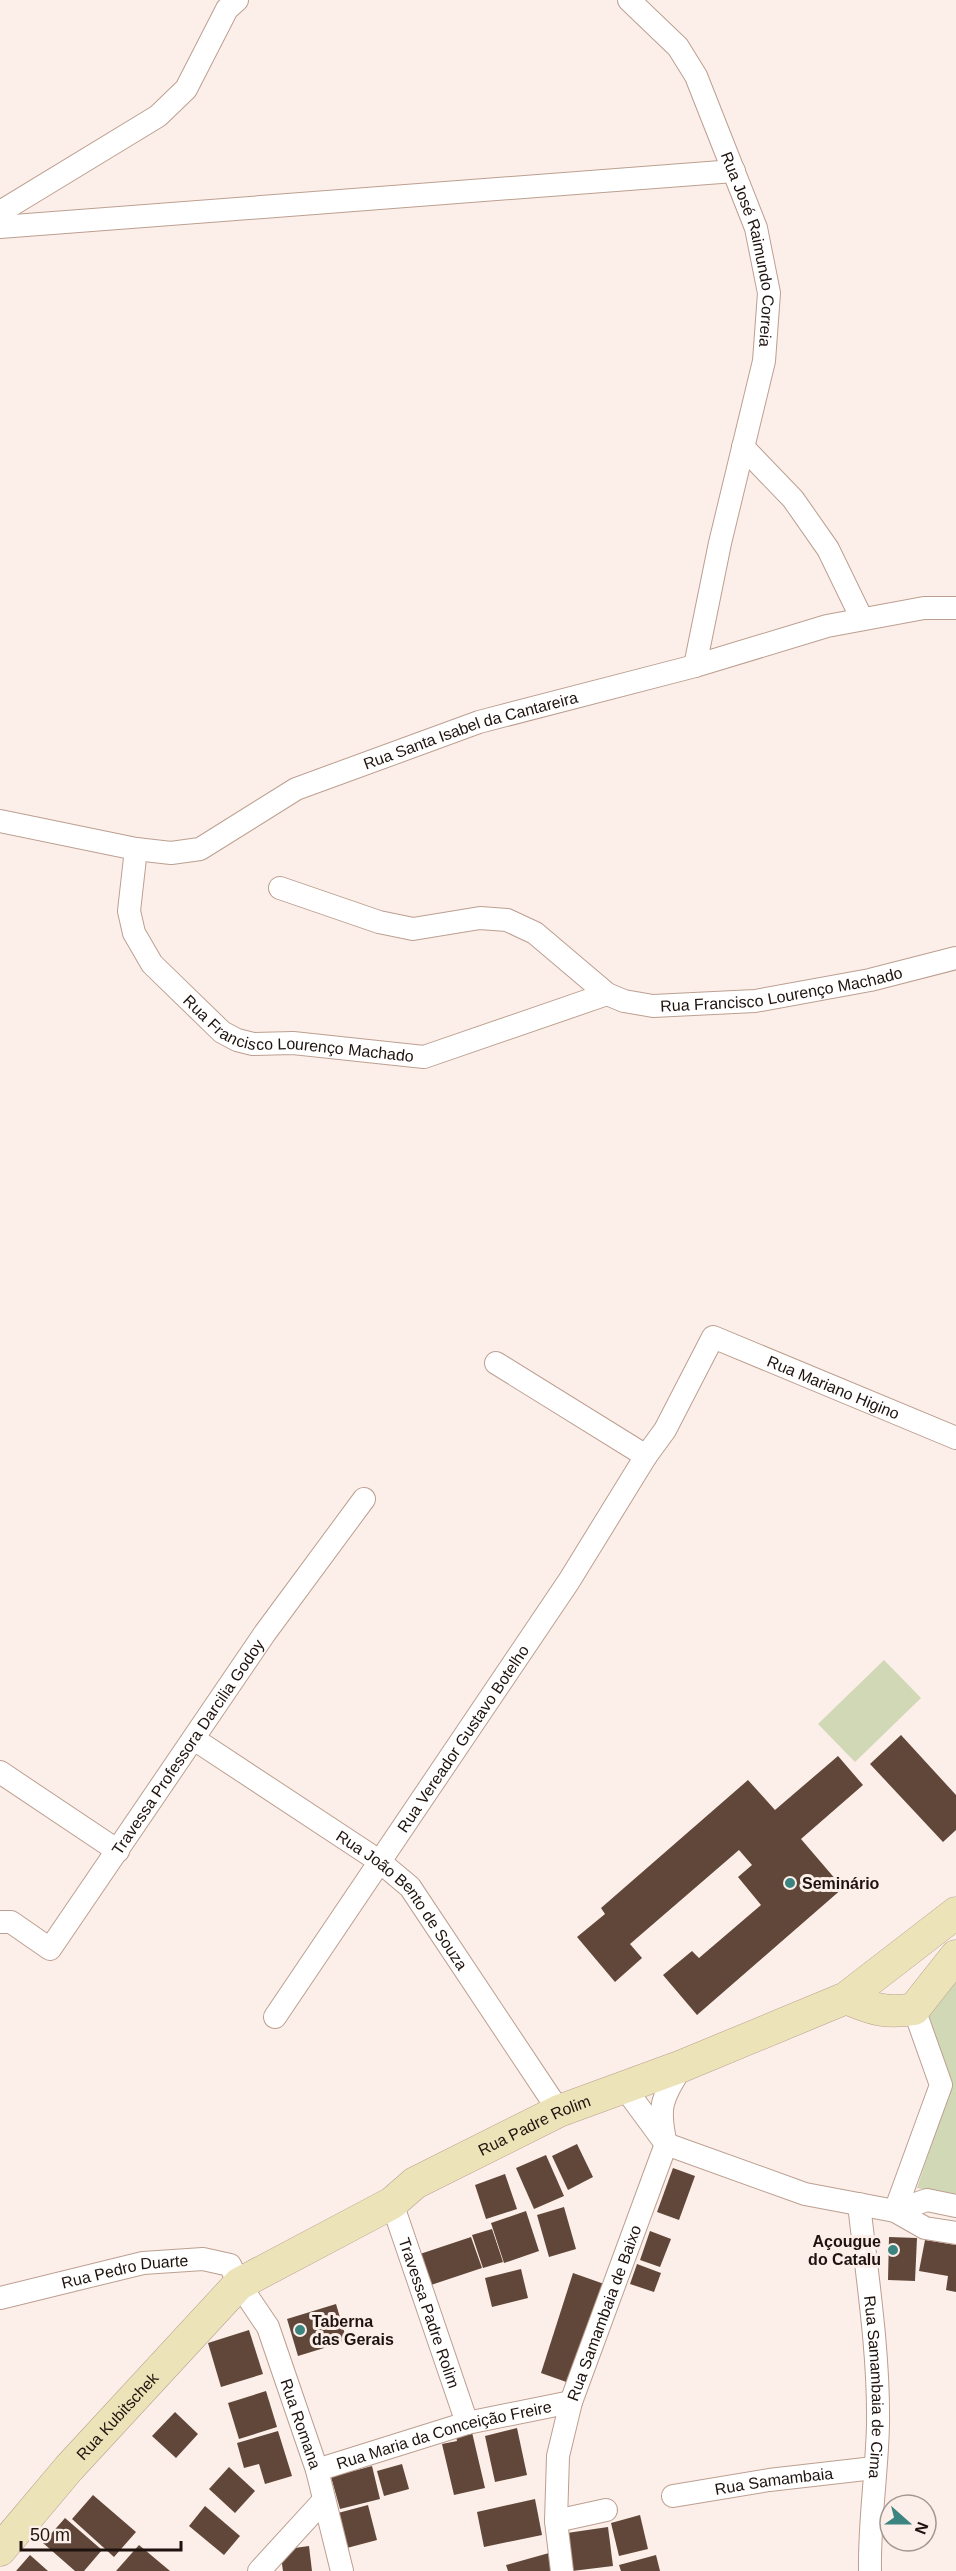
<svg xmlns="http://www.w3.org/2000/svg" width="956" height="2571" viewBox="0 0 956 2571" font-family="Arial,sans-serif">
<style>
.green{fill:#d1d8b6}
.building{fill:#604739}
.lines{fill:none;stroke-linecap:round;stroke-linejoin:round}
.street-casing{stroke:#bc9f90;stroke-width:24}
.secondary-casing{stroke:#bc9f90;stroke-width:33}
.street{stroke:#fff;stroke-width:22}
.secondary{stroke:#ece3b8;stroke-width:32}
.poi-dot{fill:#3c8480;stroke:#fcefe9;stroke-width:2}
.labels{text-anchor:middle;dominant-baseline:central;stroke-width:6;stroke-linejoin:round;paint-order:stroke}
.street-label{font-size:16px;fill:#1e130e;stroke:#fcefe9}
.poi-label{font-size:16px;font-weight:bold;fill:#1e130e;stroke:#fcefe9;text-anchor:start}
</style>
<rect width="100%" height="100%" fill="#fcefe9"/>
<g class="green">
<path d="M884 1660 921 1698 855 1762 818 1724Z"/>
<path d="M956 1969V2196L917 2188 951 2086 926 2007Z"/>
</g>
<g class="building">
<path d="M901 1735 956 1795V1830L943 1842 870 1764Z"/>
<path d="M838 1756 863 1785 801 1839 843 1888 697 2015 663 1975 692 1951 699 1958 761 1905 738 1877 752 1865 739 1850 630 1944 642 1958 615 1982 577 1937 605 1914 601 1908 748 1780 775 1810Z"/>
<path d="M577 2144 593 2177 568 2190 552 2156Z"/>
<path d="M546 2155 564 2196 534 2209 516 2168Z"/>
<path d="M673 2168 695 2176 679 2220 657 2212Z"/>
<path d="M505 2174 517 2209 486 2219 475 2185Z"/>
<path d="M564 2207 576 2249 549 2257 537 2215Z"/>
<path d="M526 2211 539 2251 504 2263 491 2223Z"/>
<path d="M492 2229 503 2262 483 2268 472 2235Z"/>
<path d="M650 2231 671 2239 660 2267 640 2260Z"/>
<path d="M471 2237 482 2268 428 2286 417 2255Z"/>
<path d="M889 2237 917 2238 915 2281 888 2280Z"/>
<path d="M925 2240 956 2245V2292L946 2290 948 2276 919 2271Z"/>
<path d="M637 2264 661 2273 654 2292 630 2284Z"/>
<path d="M521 2269 528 2298 492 2307 485 2278Z"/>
<path d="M573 2273 607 2285 572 2384 541 2373Z"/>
<path d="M336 2304 347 2341 298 2356 287 2319Z"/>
<path d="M249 2330 263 2374 221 2387 208 2343Z"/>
<path d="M266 2391 277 2427 239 2439 228 2403Z"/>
<path d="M175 2412 198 2434 176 2458 152 2436Z"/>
<path d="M471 2428 485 2488 454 2495 442 2444 457 2441 455 2431Z"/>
<path d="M517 2428 527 2475 495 2482 485 2436Z"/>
<path d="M278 2431 292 2476 265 2484 259 2464 244 2468 237 2443Z"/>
<path d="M402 2464 409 2489 384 2496 377 2471Z"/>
<path d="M372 2466 380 2499 340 2509 331 2477Z"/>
<path d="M229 2467 255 2491 235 2513 209 2489Z"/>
<path d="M93 2495 136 2532 114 2557 72 2519Z"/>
<path d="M535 2499 542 2535 484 2547 477 2512Z"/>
<path d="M368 2505 377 2540 347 2548 338 2513Z"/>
<path d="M205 2506 240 2536 224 2555 189 2526Z"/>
<path d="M640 2515 648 2549 619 2556 611 2523Z"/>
<path d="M65 2518 102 2550 84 2571H75L43 2543Z"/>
<path d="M608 2527 613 2566 572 2571 567 2533Z"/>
<path d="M139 2545 170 2571H116Z"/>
<path d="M309 2546 312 2571H283L280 2550Z"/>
<path d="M549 2553 554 2571H508L506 2565Z"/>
<path d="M30 2555 48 2571H16Z"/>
<path d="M656 2555 660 2571H621L619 2565Z"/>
</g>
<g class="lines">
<defs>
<g id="street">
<path id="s1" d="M629 0 678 47 696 76 756 228 769 293 764 361 720 543 695 666"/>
<path d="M0 212 158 116 186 89 227 9 237 0"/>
<path d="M0 227 734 171"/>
<path d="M743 447 793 499 828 549 862 619"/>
<path id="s2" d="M0 821 136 849 171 853 200 849 296 789 479 722 695 666 827 626 924 608H956"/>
<path id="s3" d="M136 849 129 911 134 933 152 964 222 1032 237 1040 253 1044 293 1043 424 1057 607 994"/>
<path id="s4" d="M280 888 379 922 413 929 480 918 507 920 535 933 607 994 624 1001 653 1006 755 1001 870 980 956 958"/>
<path d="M496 1363 646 1456"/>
<path id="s5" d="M194 1739 379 1861 410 1887 559 2111"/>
<path d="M0 1772 118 1851"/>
<path id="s6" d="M0 1922H11L50 1949 265 1633 364 1499"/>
<path id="s7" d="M275 2017 569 1581 646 1456 665 1430 713 1337 956 1438"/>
<path d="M624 2087 666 2144 805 2194 895 2211 925 2228 956 2233"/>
<path id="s8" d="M392 2203 467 2423"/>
<path id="s9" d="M859 2204C867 2276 879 2351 878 2424 877 2473 869 2522 870 2571"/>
<path d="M895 2211 941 2085 914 2009"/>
<path d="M895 2211 927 2200 956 2206"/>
<path id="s10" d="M0 2298 143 2263 203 2259 230 2265 239 2284 268 2327 317 2470 342 2571"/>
<path id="s11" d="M317 2470 467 2423 571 2402"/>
<path id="s12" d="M673 2496 769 2480 874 2468"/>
<path d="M556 2521 606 2510"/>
<path d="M259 2571 324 2500"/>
<path id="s13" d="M562 2571 556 2521 558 2456 571 2402 666 2144C657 2106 662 2099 682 2066"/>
</g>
<g id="secondary">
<path d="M846 1998C872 2009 886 2014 914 2009L956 1956"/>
<path id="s14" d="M0 2550 69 2468 239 2284 392 2203 415 2183 559 2111 682 2066 846 1998 956 1913"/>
</g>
</defs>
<use href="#street" class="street-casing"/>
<use href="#secondary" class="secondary-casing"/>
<use href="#street" class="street"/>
<use href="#secondary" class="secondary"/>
</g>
<g class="poi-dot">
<circle cx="790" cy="1883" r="6"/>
<circle cx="893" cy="2250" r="6"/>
<circle cx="300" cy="2330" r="6"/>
</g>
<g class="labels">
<g class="street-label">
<text stroke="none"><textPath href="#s1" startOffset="285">Rua José Raimundo Correia</textPath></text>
<text stroke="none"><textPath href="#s2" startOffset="501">Rua Santa Isabel da Cantareira</textPath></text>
<text stroke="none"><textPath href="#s4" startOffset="537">Rua Francisco Lourenço Machado</textPath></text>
<text stroke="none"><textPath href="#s3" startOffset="291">Rua Francisco Lourenço Machado</textPath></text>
<text stroke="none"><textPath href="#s7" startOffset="940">Rua Mariano Higino</textPath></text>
<text stroke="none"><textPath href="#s7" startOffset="336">Rua Vereador Gustavo Botelho</textPath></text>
<text stroke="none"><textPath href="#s6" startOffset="303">Travessa Professora Darcilia Godoy</textPath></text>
<text stroke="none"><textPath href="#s5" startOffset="266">Rua João Bento de Souza</textPath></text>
<text stroke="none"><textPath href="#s14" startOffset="694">Rua Padre Rolim</textPath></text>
<text stroke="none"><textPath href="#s10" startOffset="128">Rua Pedro Duarte</textPath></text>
<text stroke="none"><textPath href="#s8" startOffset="116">Travessa Padre Rolim</textPath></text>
<text stroke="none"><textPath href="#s13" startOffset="266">Rua Samambaia de Baixo</textPath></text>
<text stroke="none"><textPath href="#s9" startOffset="184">Rua Samambaia de Cima</textPath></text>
<text stroke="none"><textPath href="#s14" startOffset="178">Rua Kubitschek</textPath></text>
<text stroke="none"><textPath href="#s10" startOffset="410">Rua Romana</textPath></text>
<text stroke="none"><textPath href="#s11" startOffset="132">Rua Maria da Conceição Freire</textPath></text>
<text stroke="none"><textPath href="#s12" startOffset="102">Rua Samambaia</textPath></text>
</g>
<g class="poi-label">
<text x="802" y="1883">Seminário</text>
<text x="881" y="2241" text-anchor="end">Açougue<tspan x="881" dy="18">do Catalu</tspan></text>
<text x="312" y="2321">Taberna<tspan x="312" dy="18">das Gerais</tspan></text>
</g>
</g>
<g transform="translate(908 2523) rotate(111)"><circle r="28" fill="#fcefe9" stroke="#a39791" stroke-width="1.5"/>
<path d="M0-4.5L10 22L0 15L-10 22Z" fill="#3c8480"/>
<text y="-9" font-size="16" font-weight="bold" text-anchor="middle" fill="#1e130e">N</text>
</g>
<path d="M21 2541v9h160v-9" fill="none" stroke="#1e130e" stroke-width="3"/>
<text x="30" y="2541" font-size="18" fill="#1e130e" stroke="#fcefe9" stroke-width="4.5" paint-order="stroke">50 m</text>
</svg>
